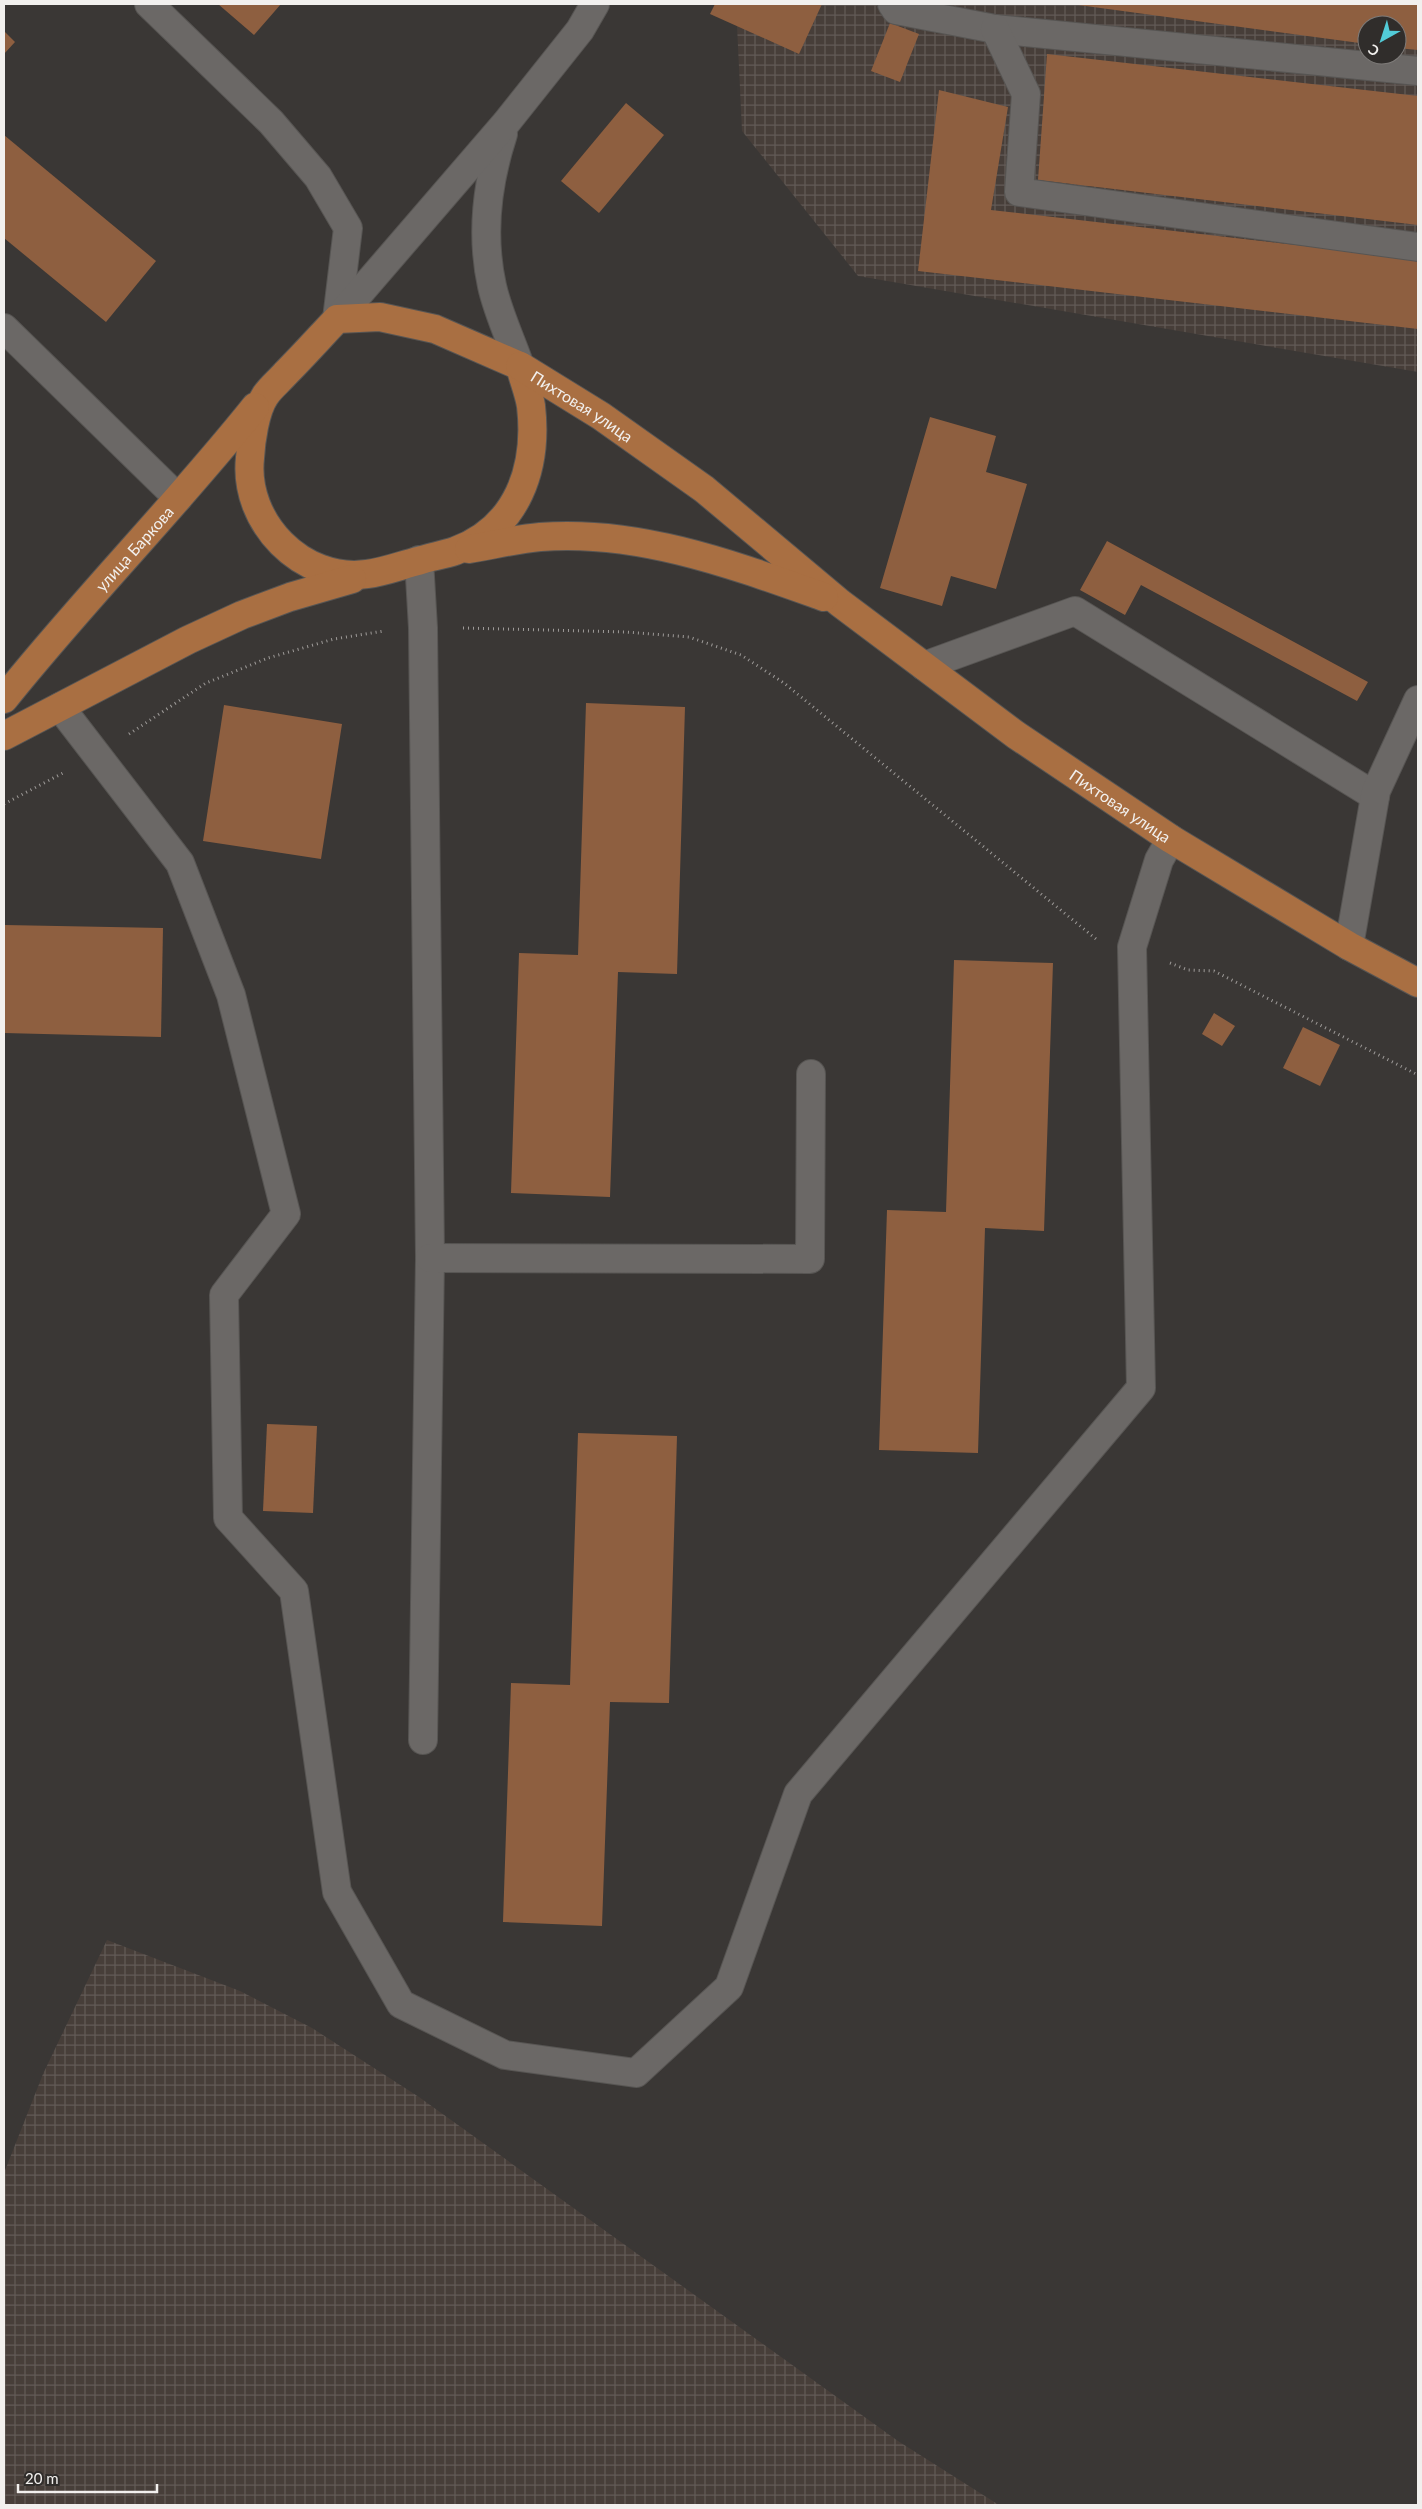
<svg xmlns="http://www.w3.org/2000/svg" width="1422" height="2509" viewBox="0 0 1422 2509" font-family="Lato,sans-serif">
<style>
.industrial{fill:url(#industrial-grid);fill-rule:evenodd}
.building{fill:#8e5f40}
.lines{fill:none;stroke-linecap:round;stroke-linejoin:round}
.minor-casing{stroke:#575553;stroke-width:30}
.major-casing{stroke:#575553;stroke-width:30}
.path{stroke:#9e9b99;stroke-width:3;stroke-dasharray:1 4;stroke-linecap:butt}
.minor{stroke:#6b6866;stroke-width:28}
.major{stroke:#a96f42;stroke-width:28}
.labels{text-anchor:middle;dominant-baseline:central;stroke-width:4;stroke-linejoin:round;paint-order:stroke}
.street-label{font-size:16px;fill:#f2f0ee;stroke:#302d2b}
</style>
<defs>
<pattern id="industrial-grid" width="8" height="8" patternUnits="userSpaceOnUse" patternTransform="scale(1.25)"><rect width="8" height="8" fill="#473e39"/><path d="M0 4h8M4 0v8" fill="none" stroke="#625a56"/></pattern>
</defs>
<rect width="100%" height="100%" fill="#3a3735"/>
<g class="industrial">
<path d="M736 4H1418V372L858 276 742 131ZM1367 25H1397V55H1367Z"/>
<path d="M107 1940 240 1991 312 2028 419 2097 898 2441 999 2505H4V2173L43 2074Z"/>
</g>
<g class="building">
<path d="M218 4H281L254 35Z"/>
<path d="M715 4H822L799 54 710 14Z"/>
<path d="M1071 4H1418V50L1397 48V25H1367V44Z"/>
<path d="M890 23 919 34 900 82 871 71Z"/>
<path d="M4 31 15 42 4 54Z"/>
<path d="M1047 54 1418 96V225L1038 180Z"/>
<path d="M939 90 1008 107 991 210 1418 259V329L918 271Z"/>
<path d="M626 103 664 135 599 213 561 181Z"/>
<path d="M4 135 156 261 106 322 4 238Z"/>
<path d="M930 417 996 436 986 472 1027 484 996 589 951 576 942 606 880 588Z"/>
<path d="M1107 541 1368 682 1357 701 1141 585 1125 615 1080 590Z"/>
<path d="M586 703 685 707 677 974 618 972 610 1197 511 1193 519 953 578 955Z"/>
<path d="M224 705 342 724 321 859 203 841Z"/>
<path d="M5 925 163 928 161 1037 4 1033Z"/>
<path d="M954 960 1053 963 1044 1231 985 1228 978 1453 879 1450 887 1210 946 1212Z"/>
<path d="M1214 1013 1235 1026 1222 1046 1202 1034Z"/>
<path d="M1303 1027 1340 1045 1320 1086 1283 1068Z"/>
<path d="M267 1424 317 1426 313 1513 263 1511Z"/>
<path d="M578 1433 677 1436 669 1703 610 1702 602 1926 503 1922 511 1683 570 1685Z"/>
</g>
<g class="lines">
<defs>
<g id="minor">
<path d="M149 4 271 122 318 177 348 228 337 319"/>
<path d="M892 4 896 10 995 29 1418 71"/>
<path d="M995 29 1026 94 1019 192 1418 247"/>
<path d="M503 134C487 183 481 236 492 286 498 313 511 340 520 366"/>
<path d="M337 319 506 123 580 30 595 4"/>
<path d="M4 328 178 498"/>
<path d="M419 560 423 628 430 1258 423 1740"/>
<path d="M924 666 1075 611 1375 796"/>
<path d="M60 707 180 863 231 995 286 1214 224 1295 228 1518 294 1591 337 1892 401 2004 505 2055 636 2073 729 1987 798 1794 1141 1388 1132 947 1159 860 1171 839"/>
<path d="M1349 946 1376 791 1418 700"/>
<path d="M430 1258 810 1259 811 1074"/>
</g>
<g id="major">
<path d="M380 317 435 329 520 366C523 379 529 393 531 406 538 468 518 528 455 551 443 555 430 557 418 561 402 565 384 572 367 574 302 583 243 522 250 458 251 441 255 411 265 396 270 388 279 381 285 374 303 356 320 337 337 319Z"/>
<path id="s1" d="M520 366 601 416 704 489 840 603 1016 735 1171 839 1349 946 1418 983"/>
<path d="M469 549C493 545 517 539 540 537 638 529 734 565 824 597"/>
<path id="s2" d="M4 699C84 599 175 507 255 407"/>
<path d="M4 736 188 640 242 615 290 597 352 579"/>
</g>
</defs>
<use href="#minor" class="minor-casing"/>
<use href="#major" class="major-casing"/>
<g class="path">
<path d="M463 628 626 632 689 637 741 655 784 683 1096 939"/>
<path d="M129 734 206 683 268 658 334 639 384 631"/>
<path d="M4 804 63 773"/>
<path d="M1170 963 1188 970 1214 971 1418 1075"/>
</g>
<use href="#minor" class="minor"/>
<use href="#major" class="major"/>
</g>
<g class="labels">
<g class="street-label">
<text stroke="none"><textPath href="#s1" startOffset="74">Пихтовая улица</textPath></text>
<text stroke="none"><textPath href="#s2" startOffset="199">улица Баркова</textPath></text>
<text stroke="none"><textPath href="#s1" startOffset="745">Пихтовая улица</textPath></text>
</g>
</g>
<rect width="1422" height="2509" fill="none" stroke="#f2f0ee" stroke-width="10"/>
<g transform="translate(1382 40) rotate(219)"><circle r="24" fill="#302d2b" stroke="#7e7b79"/>
<path d="M0-4L9 19L0 12L-9 19Z" fill="#52cbd7"/>
<text y="-8" font-size="14" font-weight="bold" text-anchor="middle" fill="#f2f0ee">С</text>
</g>
<path d="M18 2484v8h139v-8" fill="none" stroke="#f2f0ee" stroke-width="2.5"/>
<text x="25" y="2484" font-size="15" fill="#f2f0ee" stroke="#302d2b" stroke-width="4" paint-order="stroke">20 m</text>
</svg>
